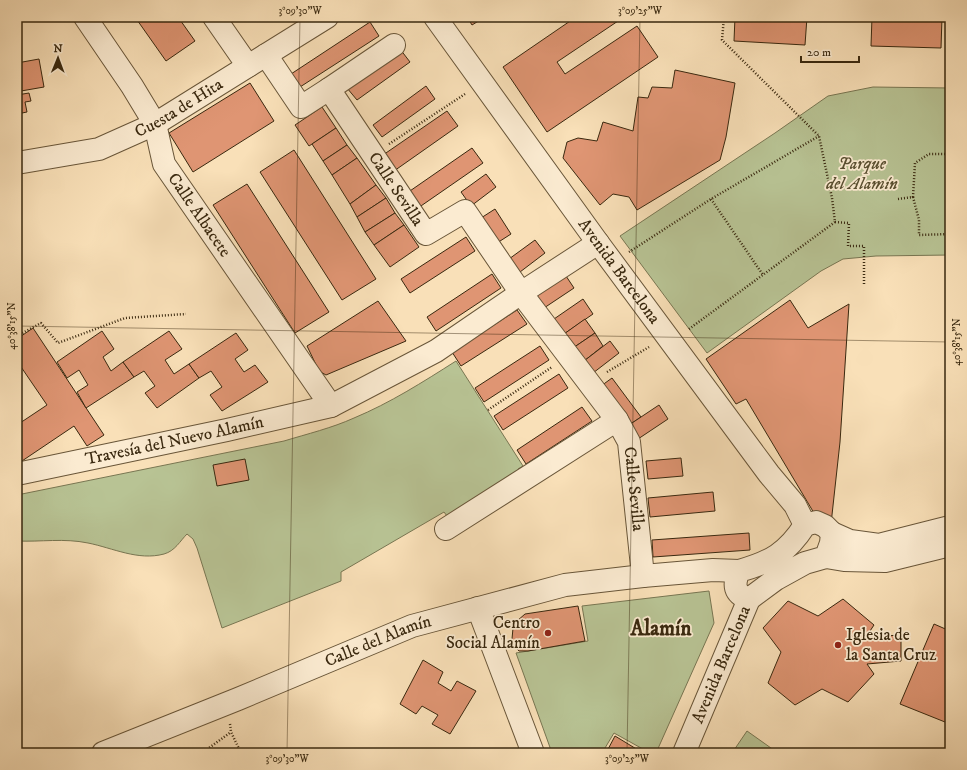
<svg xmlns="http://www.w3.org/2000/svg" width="967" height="770" viewBox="0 0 967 770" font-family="'IM FELL DW Pica',serif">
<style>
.green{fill:#b8c394;stroke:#787652}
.building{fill:#df9573;stroke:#39280f}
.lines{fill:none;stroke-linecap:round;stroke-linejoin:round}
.minor-casing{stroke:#695639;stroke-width:24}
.path{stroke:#39280f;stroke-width:2.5;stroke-dasharray:1 2;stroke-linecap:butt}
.minor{stroke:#fbebd1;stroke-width:22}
.ticks{fill:none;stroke:#39280f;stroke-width:1;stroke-opacity:0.45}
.poi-dot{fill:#8f2418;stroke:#fbebd1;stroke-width:1.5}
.labels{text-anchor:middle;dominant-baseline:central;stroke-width:3.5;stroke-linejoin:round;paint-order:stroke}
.street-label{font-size:17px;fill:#39280f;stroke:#fbebd1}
.park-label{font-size:17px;font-style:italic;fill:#594f30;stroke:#fbebd1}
.poi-label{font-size:17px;fill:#39280f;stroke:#fbebd1;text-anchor:end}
.district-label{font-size:21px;font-weight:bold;fill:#39280f;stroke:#fbebd1}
.neatline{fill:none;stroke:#39280f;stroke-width:1.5}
.ticks-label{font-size:10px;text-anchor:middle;fill:#39280f}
</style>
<rect width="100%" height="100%" fill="#f9e0b8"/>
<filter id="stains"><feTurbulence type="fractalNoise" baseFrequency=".005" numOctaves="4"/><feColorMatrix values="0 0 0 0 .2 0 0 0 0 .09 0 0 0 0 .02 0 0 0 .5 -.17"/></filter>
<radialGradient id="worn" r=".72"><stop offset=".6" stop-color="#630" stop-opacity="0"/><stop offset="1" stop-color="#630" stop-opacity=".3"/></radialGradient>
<g class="green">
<path d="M873 87 950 88V255L876 256 843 259 821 271 707 353 620 236 775 133 828 96Z"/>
<path d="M456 361 523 466 518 469 520 473 447 516 444 512 341 572V581L222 628 197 548 193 539 187 534C180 541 175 551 164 554 138 561 113 548 88 543 64 538 41 542 17 541V495L284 441C307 434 332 428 354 418 390 403 423 382 456 361Z"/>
<path d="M709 591 714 623 656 753H650L614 733 602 753H552L516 653 588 641 582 606Z"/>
<path d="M747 731 778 753H732Z"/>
</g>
<g class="building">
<path d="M135 17H178L195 41 166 61Z"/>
<path d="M467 17H485L472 25Z"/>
<path d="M576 17H624L557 62 565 74 637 26 658 57 547 132 503 67Z"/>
<path d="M735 17H807L805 45 734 41Z"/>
<path d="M872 17H942L941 48 871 46Z"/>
<path d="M370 22 379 36 300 87 291 74Z"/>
<path d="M400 49 410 62 357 100 347 88Z"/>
<path d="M39 59 44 87 21 91 17 63Z"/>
<path d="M675 70 735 83 726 137 720 160 637 210 629 197 613 194 600 205 563 158 567 142 578 138 597 141 603 122 633 131 638 97 648 98 652 87 672 88Z"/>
<path d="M250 83 274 121 193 172 169 133Z"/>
<path d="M426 86 435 99 382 137 373 125Z"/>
<path d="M29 93 31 101 25 102 27 112 17 114V95Z"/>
<path d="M322 107 336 128 309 146 295 125Z"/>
<path d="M447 111 458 126 394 171 383 155Z"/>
<path d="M336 128 347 145 323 161 312 144Z"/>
<path d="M347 145 357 158 332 175 323 161Z"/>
<path d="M472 148 483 163 418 208 407 193Z"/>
<path d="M294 150 376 279 342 300 260 172Z"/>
<path d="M357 158 376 185 350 204 332 175Z"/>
<path d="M486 174 496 187 471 206 461 192Z"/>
<path d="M247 184 329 312 295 333 213 205Z"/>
<path d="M376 185 386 198 357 217 350 204Z"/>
<path d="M386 198 395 213 365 232 357 217Z"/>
<path d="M495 209 511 234 497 243 481 218Z"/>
<path d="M395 213 404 225 374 245 365 232Z"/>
<path d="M404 225 419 247 390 267 374 245Z"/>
<path d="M466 237 475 251 410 293 401 279Z"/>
<path d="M535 240 545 253 520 272 509 259Z"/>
<path d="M564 273 574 288 544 308 534 294Z"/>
<path d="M492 274 501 288 436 331 427 317Z"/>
<path d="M583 299 593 314 564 334 554 319Z"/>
<path d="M790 300 808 328 849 304 840 442 831 524 814 513 746 399 736 404 706 359Z"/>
<path d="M378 301 406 341 326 375 319 371 307 346Z"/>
<path d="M517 310 527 324 461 366 452 352Z"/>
<path d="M585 319 595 333 573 348 564 334Z"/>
<path d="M33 328 104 435 87 446 74 426 19 463 17 460V425L47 405 17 361V339Z"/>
<path d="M102 331 114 349 103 357 111 371 123 362 134 377 86 408 77 392 88 385 79 370 67 378 57 362Z"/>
<path d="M169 331 182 349 165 360 174 374 189 364 199 378 157 408 145 393 155 386 144 371 134 377 123 362Z"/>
<path d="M236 333 248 350 235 359 244 372 255 365 268 382 222 411 210 395 222 387 211 371 199 378 189 364Z"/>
<path d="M595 333 603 346 584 361 573 348Z"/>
<path d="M610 341 619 353 593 373 584 361Z"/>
<path d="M540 346 549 360 484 402 475 388Z"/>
<path d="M559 374 568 388 503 430 494 416Z"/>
<path d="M612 378 641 417 629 425 601 386Z"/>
<path d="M659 405 668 419 638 439 629 425Z"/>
<path d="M582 407 592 421 526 464 517 450Z"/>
<path d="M681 458 683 476 648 479 646 461Z"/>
<path d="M245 459 249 480 217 486 213 465Z"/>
<path d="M950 463V506H948Z"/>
<path d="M713 492 715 511 650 517 648 498Z"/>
<path d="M749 533 750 550 653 557 652 540Z"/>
<path d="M843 599 874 625 866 637 901 635V661L867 664 874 674 848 702 822 689 795 705 768 683 781 652 763 628 788 601 818 616Z"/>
<path d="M578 606 585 641 528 651H519L514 646 512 639 513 628 517 621 525 614Z"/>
<path d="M934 624 950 631V724L900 704Z"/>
<path d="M423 660 443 672 438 683 451 691 457 681 476 691 450 734 432 724 438 715 422 706 416 714 400 704Z"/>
<path d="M615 736 643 753H606Z"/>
</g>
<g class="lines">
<defs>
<g id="minor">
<path id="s1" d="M85 17 132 86 155 124 164 164 331 406"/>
<path d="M214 17 248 66"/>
<path id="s2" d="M435 17 598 243 769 474 795 505 805 525"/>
<path id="s3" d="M394 45 329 89 426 234 465 211 521 293 617 420 629 442 643 576"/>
<path d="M266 55 301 107 329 89"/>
<path id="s4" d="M17 163 99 149 155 124 327 17"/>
<path id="s5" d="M17 474 227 430 331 406 436 351 521 293 598 243"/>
<path d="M816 522 825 526 832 533 831 543 826 557 805 563 776 579 749 599C734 594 733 585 739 571 771 562 787 553 805 525Z"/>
<path d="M446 529 617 420"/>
<path d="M832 533 850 541 879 545 950 527"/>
<path d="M826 557 844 560 885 561 950 545"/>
<path d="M478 608 533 753"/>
<path id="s6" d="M103 753 238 699 412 626 565 585 643 576 713 570 739 571"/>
<path id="s7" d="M684 753 749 599"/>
</g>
</defs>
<use href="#minor" class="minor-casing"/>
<g class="path">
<path d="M389 144 465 94"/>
<path d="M913 197 919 220V235L950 234"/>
<path d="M711 199 763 275"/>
<path d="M898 199 913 197 915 163 929 154H950"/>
<path d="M835 222 849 223 848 246H864V285"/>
<path d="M629 252 711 199 819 136"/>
<path d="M689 329 835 222 832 198 819 136 722 40 724 17"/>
<path d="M17 336 41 323 58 343 125 318 186 314"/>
<path d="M607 372 649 347"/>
<path d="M488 410 552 367"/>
<path d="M230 724 231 732 241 753"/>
<path d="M202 753 231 732"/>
</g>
<use href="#minor" class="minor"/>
</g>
<path class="ticks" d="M17 326 950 342M287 753 300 17M627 753 640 17"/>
<g class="poi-dot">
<circle cx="548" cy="633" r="4"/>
<circle cx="838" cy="645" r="4"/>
</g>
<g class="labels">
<g class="street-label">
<text stroke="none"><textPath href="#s4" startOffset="173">Cuesta de Hita</textPath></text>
<text stroke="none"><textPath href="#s3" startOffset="199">Calle Sevilla</textPath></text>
<text stroke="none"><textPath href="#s1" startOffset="231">Calle Albacete</textPath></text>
<text stroke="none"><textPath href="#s2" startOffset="314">Avenida Barcelona</textPath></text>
<text stroke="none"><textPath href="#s5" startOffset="161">Travesía del Nuevo Alamín</textPath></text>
<text stroke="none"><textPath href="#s3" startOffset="629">Calle Sevilla</textPath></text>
<text stroke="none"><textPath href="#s6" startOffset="297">Calle del Alamín</textPath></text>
<text stroke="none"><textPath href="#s7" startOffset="96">Avenida Barcelona</textPath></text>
</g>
<g class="park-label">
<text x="862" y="164">Parque<tspan x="862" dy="20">del Alamín</tspan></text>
</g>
<g class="poi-label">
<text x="540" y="623">Centro<tspan x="540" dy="20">Social Alamín</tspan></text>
<text x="846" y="635" text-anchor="start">Iglesia de<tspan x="846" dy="20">la Santa Cruz</tspan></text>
</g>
<g class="district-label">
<text x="661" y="629">Alamín</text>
</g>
</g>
<rect width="967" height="770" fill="none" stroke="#f9e0b8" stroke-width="44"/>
<g transform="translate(58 58) rotate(1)" stroke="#fbebd1" stroke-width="3" paint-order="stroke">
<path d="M0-3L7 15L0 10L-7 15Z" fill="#39280f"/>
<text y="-6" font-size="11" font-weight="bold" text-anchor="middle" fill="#39280f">N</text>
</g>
<path d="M801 56v6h58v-6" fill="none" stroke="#39280f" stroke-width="2"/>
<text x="807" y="56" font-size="12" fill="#39280f" stroke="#fbebd1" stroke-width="3" paint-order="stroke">20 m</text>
<rect x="22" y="22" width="923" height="726" class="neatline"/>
<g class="ticks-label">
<text x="300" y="14">3°09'30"W</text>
<text x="640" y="14">3°09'25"W</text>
<text transform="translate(11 326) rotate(-90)" y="4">40°38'15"N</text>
<text transform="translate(956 342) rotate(-90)" y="4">40°38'15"N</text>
<text x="287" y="762">3°09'30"W</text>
<text x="627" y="762">3°09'25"W</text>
</g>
<rect width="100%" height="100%" filter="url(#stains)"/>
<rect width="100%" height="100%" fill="url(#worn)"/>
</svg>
